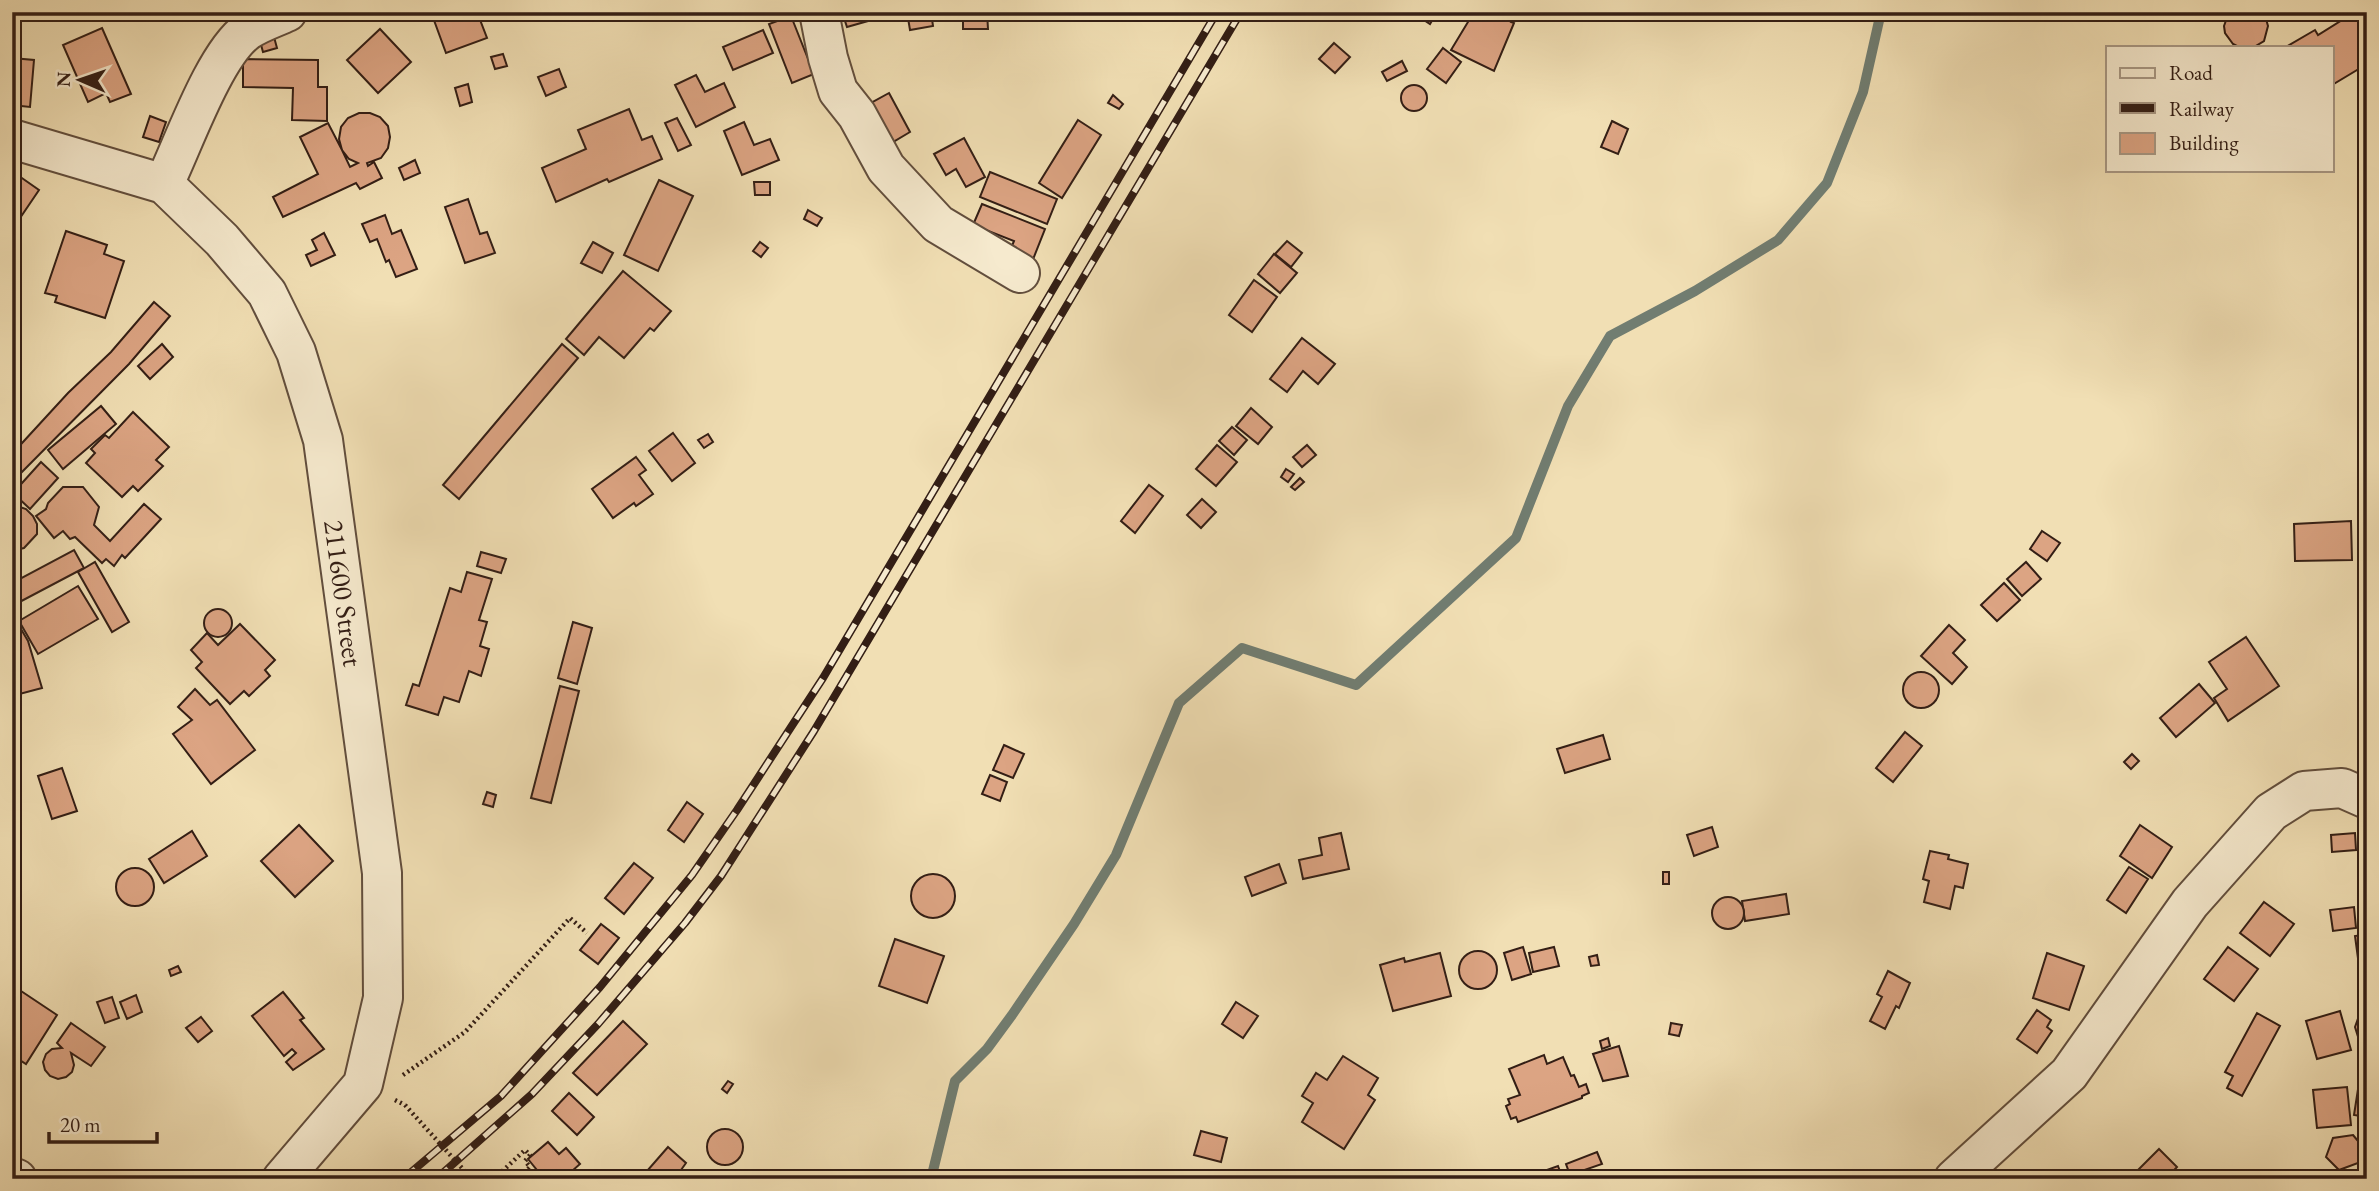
<svg xmlns="http://www.w3.org/2000/svg" width="2379" height="1191" viewBox="0 0 2379 1191" font-family="'EB Garamond',serif">
<style>
.lines{fill:none;stroke-linecap:round;stroke-linejoin:round}
.stream{stroke:#717d71;stroke-width:10}
.building{fill:#dca483;stroke:#331e15;stroke-width:2;fill-rule:evenodd}
.street-casing{stroke:#624e3d;stroke-width:42}
.path{stroke:#331e15;stroke-width:4.5;stroke-dasharray:2 3.5;stroke-linecap:butt}
.street{stroke:#f6eace;stroke-width:38}
.rail-casing{stroke:#331e15;stroke-width:8}
.rail{stroke:#f6eace;stroke-width:5;stroke-dasharray:16;stroke-linecap:butt}
.path-bridge{stroke:#331e15;stroke-width:4.5;stroke-dasharray:2 3.5;stroke-linecap:butt}
.labels{text-anchor:middle;dominant-baseline:central;stroke-width:5;stroke-linejoin:round;paint-order:stroke}
.street-label{font-size:28px;fill:#331e15;stroke:#f6eace}
</style>
<rect width="100%" height="100%" fill="#f1dfb4"/>
<filter id="stains"><feTurbulence type="fractalNoise" baseFrequency=".00286" numOctaves="4"/><feColorMatrix values="0 0 0 0 .2 0 0 0 0 .09 0 0 0 0 .02 0 0 0 .5 -.17"/></filter>
<radialGradient id="worn" r=".72"><stop offset=".6" stop-color="#630" stop-opacity="0"/><stop offset="1" stop-color="#630" stop-opacity=".3"/></radialGradient>
<g class="lines">
<path class="stream" d="M931 1179 955 1081 987 1049 1012 1015 1074 924 1116 855 1179 703 1242 648 1356 685 1516 538 1568 406 1610 336 1695 291 1778 240 1827 183 1863 92 1881 12"/>
</g>
<g class="building">
<path d="M431 12H477L487 38 446 53Z"/>
<path d="M842 12H872L875 19 847 27Z"/>
<path d="M907 12H931L933 26 910 30Z"/>
<path d="M963 12H987L988 29H963Z"/>
<path d="M1392 12H1412L1408 20Z"/>
<path d="M1412 12H1437L1430 24Z"/>
<path d="M1474 12 1496 14 1497 12H1516L1511 22 1514 23 1494 71 1451 50Z"/>
<path d="M2229 12H2264L2268 26 2264 41 2254 47H2239L2233 44 2225 33 2224 26Z"/>
<path d="M2355 12H2360L2367 23V64L2332 85V47H2286L2315 30 2318 35Z"/>
<path d="M791 16 814 74 792 83 769 24Z"/>
<path d="M102 28 131 94 110 102 106 93 88 102 63 45Z"/>
<path d="M380 29 411 62 378 93 347 60Z"/>
<path d="M763 30 773 53 733 70 723 47Z"/>
<path d="M274 37 277 48 263 52 260 41Z"/>
<path d="M1334 43 1350 57 1335 73 1319 59Z"/>
<path d="M1443 48 1461 62 1446 83 1427 69Z"/>
<path d="M503 54 507 66 495 69 491 57Z"/>
<path d="M12 58 34 60 30 107 12 105Z"/>
<path d="M243 59 318 60V87H327V121L292 120 293 88 243 87Z"/>
<path d="M1402 61 1407 71 1387 81 1382 72Z"/>
<path d="M559 69 566 87 546 96 538 77Z"/>
<path d="M696 75 705 92 724 83 735 107 696 127 675 85Z"/>
<path d="M468 84 472 102 460 106 455 88Z"/>
<circle cx="1414" cy="98" r="13"/>
<path d="M889 93 910 132 893 142 871 103Z"/>
<path d="M1113 95 1123 104 1119 109 1108 103Z"/>
<path d="M629 109 642 140 652 136 662 159 609 182 607 179 556 202 542 168 586 149 578 130Z"/>
<path d="M359 113H370L380 117 388 126 390 137 388 148 381 158 367 163 368 166 374 162 382 178 360 189 356 183 283 217 273 197 318 174 300 137 328 123 342 150 339 139 341 127 348 118ZM342 150 349 159 358 163 350 167Z"/>
<path d="M150 116 166 122 159 142 143 137Z"/>
<path d="M677 118 691 145 678 151 665 123Z"/>
<path d="M1078 120 1101 135 1062 198 1039 183Z"/>
<path d="M1612 121 1628 129 1618 154 1601 147Z"/>
<path d="M744 122 754 145 770 139 779 160 742 175 724 131Z"/>
<path d="M964 138 985 177 966 187 956 169 946 175 934 154Z"/>
<path d="M415 160 420 173 404 180 399 168Z"/>
<path d="M990 172 1057 199 1047 224 980 197Z"/>
<path d="M19 176 39 190 16 224 12 222V187Z"/>
<path d="M659 180 693 196 658 271 624 255Z"/>
<path d="M754 182H770V195H755Z"/>
<path d="M468 199 480 234 487 232 495 253 465 263 445 207Z"/>
<path d="M982 204 1045 229 1030 267 1007 258 1014 241 973 225Z"/>
<path d="M808 210 822 218 817 226 804 219Z"/>
<path d="M385 215 392 234 401 230 417 269 396 277 389 260 386 262 377 239 370 242 362 224Z"/>
<path d="M66 231 107 245 104 254 124 261 105 318 55 302 57 296 45 293Z"/>
<path d="M324 233 335 255 311 266 306 255 317 250 312 240Z"/>
<path d="M1287 241 1302 253 1291 267 1275 254Z"/>
<path d="M593 242 613 253 602 273 581 263Z"/>
<path d="M760 242 768 248 761 257 753 251Z"/>
<path d="M1274 254 1297 273 1280 293 1258 274Z"/>
<path d="M623 271 671 311 654 331 650 328 624 358 599 337 584 355 566 339Z"/>
<path d="M1254 280 1277 297 1252 332 1229 315Z"/>
<path d="M154 302 170 316 129 364 12 482V454L68 393 111 352Z"/>
<path d="M1302 338 1335 364 1318 384 1303 371 1287 392 1270 379Z"/>
<path d="M162 344 173 357 150 379 138 366Z"/>
<path d="M562 344 578 358 459 499 443 485Z"/>
<path d="M101 406 116 424 63 469 48 450Z"/>
<path d="M1251 408 1272 427 1258 444 1236 426Z"/>
<path d="M133 412 169 447 156 460 163 466 138 491 133 486 122 497 86 463 95 453 91 449 105 435 109 438Z"/>
<path d="M1232 427 1247 440 1234 455 1219 441Z"/>
<path d="M673 433 695 463 672 481 649 451Z"/>
<path d="M708 434 713 442 704 448 698 440Z"/>
<path d="M1217 445 1237 462 1216 486 1196 469Z"/>
<path d="M1307 445 1316 455 1302 467 1293 457Z"/>
<path d="M636 457 646 470 639 475 653 494 636 506 634 503 613 518 592 489Z"/>
<path d="M41 462 58 478 30 509 13 493Z"/>
<path d="M1286 469 1294 474 1288 482 1281 477Z"/>
<path d="M1300 478 1304 482 1295 490 1291 487Z"/>
<path d="M1149 485 1163 496 1135 533 1121 521Z"/>
<path d="M63 487H83L99 507 94 525 110 541 144 504 161 519 125 558 122 555 114 566 106 559 102 563 75 537 70 539 63 531 54 538 36 516 46 509 48 503Z"/>
<path d="M1202 499 1216 512 1201 528 1187 515Z"/>
<path d="M17 506 26 509 33 516 37 524V534L24 548 15 550 12 549V507Z"/>
<rect x="2361" y="514" width="6" height="40"/>
<path d="M2351 521 2352 560 2295 561 2294 524Z"/>
<path d="M2042 531 2060 543 2047 561 2030 549Z"/>
<path d="M74 550 84 568 12 606V583Z"/>
<path d="M481 552 506 559 501 573 477 566Z"/>
<path d="M95 562 129 622 112 632 78 572Z"/>
<path d="M2026 562 2041 579 2022 596 2007 579Z"/>
<path d="M467 572 492 579 479 620 487 622 480 646 489 649 481 676 469 671 459 702 444 697 438 715 406 705 413 684 419 686 450 588 461 592Z"/>
<path d="M2004 583 2020 600 1997 621 1981 605Z"/>
<path d="M78 586 98 619 38 654 19 621Z"/>
<circle cx="218" cy="623" r="14"/>
<path d="M573 622 592 628 577 684 558 678Z"/>
<path d="M240 624 275 660 265 670 270 676 249 696 244 691 230 704 196 668 202 662 191 650 207 633 218 645Z"/>
<path d="M1949 625 1965 640 1953 653 1967 667 1952 684 1921 656Z"/>
<path d="M21 629 28 641 42 688 12 696V631Z"/>
<path d="M2246 637 2279 686 2228 721 2214 698 2227 689 2209 662Z"/>
<circle cx="1921" cy="690" r="18"/>
<path d="M2199 684 2215 703 2176 737 2160 718Z"/>
<path d="M560 686 579 691 551 803 531 798Z"/>
<path d="M195 689 210 705 217 700 255 750 211 784 173 734 192 720 178 707Z"/>
<path d="M1905 732 1922 746 1893 782 1876 768Z"/>
<path d="M1603 735 1610 759 1565 773 1557 749Z"/>
<path d="M1004 745 1024 754 1013 778 993 770Z"/>
<path d="M2132 754 2139 761 2131 769 2124 762Z"/>
<path d="M62 768 77 811 52 819 38 776Z"/>
<path d="M990 775 1007 782 1000 801 982 794Z"/>
<path d="M487 792 496 795 493 807 483 804Z"/>
<path d="M687 802 703 814 684 842 668 830Z"/>
<path d="M299 825 333 861 295 897 261 861Z"/>
<path d="M2140 825 2172 847 2152 878 2120 856Z"/>
<path d="M1712 827 1718 847 1694 856 1687 835Z"/>
<path d="M192 831 207 856 164 883 149 859Z"/>
<path d="M1341 833 1349 869 1303 879 1299 860 1322 855 1319 838Z"/>
<path d="M2355 833 2356 850 2332 852 2331 835Z"/>
<path d="M1930 851 1949 855 1948 859 1968 864 1963 888 1955 886 1950 909 1924 902 1929 881 1923 879Z"/>
<path d="M634 863 653 878 624 914 605 898Z"/>
<path d="M1279 864 1286 883 1252 896 1245 877Z"/>
<path d="M2129 867 2148 879 2126 913 2107 900Z"/>
<circle cx="135" cy="887" r="19"/>
<rect x="1663" y="872" width="6" height="12"/>
<circle cx="933" cy="896" r="22"/>
<path d="M1786 894 1789 914 1745 921 1742 901Z"/>
<circle cx="1728" cy="913" r="16"/>
<path d="M2264 902 2294 924 2270 956 2240 933Z"/>
<path d="M2354 907 2356 928 2333 931 2330 910Z"/>
<path d="M2367 913V972L2360 973 2355 936 2362 935 2359 914Z"/>
<path d="M601 924 619 938 598 964 580 950Z"/>
<path d="M895 939 944 956 927 1003 879 986Z"/>
<path d="M1523 947 1531 974 1512 980 1504 953Z"/>
<path d="M1554 947 1559 966 1533 972 1529 953Z"/>
<path d="M2228 947 2258 969 2234 1001 2204 979Z"/>
<circle cx="1478" cy="970" r="19"/>
<path d="M1440 953 1451 996 1393 1011 1380 965 1404 958 1405 962Z"/>
<path d="M2047 953 2084 966 2069 1010 2033 998Z"/>
<path d="M1597 955 1599 965 1591 966 1589 957Z"/>
<path d="M178 966 181 972 171 976 169 970Z"/>
<path d="M1888 971 1910 983 1899 1008 1896 1006 1885 1029 1870 1021 1882 997 1877 994Z"/>
<path d="M12 985 57 1015 26 1064 12 1055Z"/>
<path d="M283 992 304 1018 300 1020 324 1049 293 1070 286 1062 296 1053 292 1049 284 1056 252 1016Z"/>
<path d="M136 995 142 1012 127 1019 120 1002Z"/>
<path d="M112 997 119 1018 105 1023 97 1002Z"/>
<path d="M1236 1002 1258 1016 1243 1038 1222 1024Z"/>
<path d="M2367 1008V1047L2359 1040 2355 1027 2360 1013Z"/>
<path d="M2037 1010 2051 1020 2047 1027 2052 1031 2037 1053 2017 1039Z"/>
<path d="M2340 1011 2351 1050 2317 1059 2306 1021Z"/>
<path d="M2257 1013 2280 1026 2242 1096 2227 1088 2233 1076 2225 1072Z"/>
<path d="M201 1017 212 1031 198 1042 186 1028Z"/>
<path d="M623 1021 647 1044 597 1095 573 1073Z"/>
<path d="M71 1023 105 1047 91 1066 71 1053 74 1065 72 1072 66 1077 58 1079 50 1076 45 1070 43 1062 46 1054 52 1049 62 1048 57 1043Z"/>
<path d="M1671 1023 1682 1025 1679 1036 1669 1034Z"/>
<path d="M1608 1038 1610 1046 1602 1049 1600 1041Z"/>
<path d="M1619 1046 1628 1076 1603 1081 1593 1054Z"/>
<path d="M1544 1055 1547 1064 1563 1057 1571 1076 1574 1075 1579 1087 1586 1084 1589 1093 1582 1096V1098L1518 1122 1516 1117 1511 1119 1506 1106 1510 1104 1508 1099 1520 1095 1509 1069Z"/>
<path d="M1343 1056 1378 1078 1368 1095 1375 1100 1344 1149 1302 1122 1313 1103 1302 1096 1316 1073 1327 1080Z"/>
<path d="M2361 1070 2367 1071V1117L2354 1115Z"/>
<path d="M728 1081 733 1084 727 1093 722 1089Z"/>
<path d="M2347 1087 2351 1125 2317 1128 2313 1090Z"/>
<path d="M569 1093 594 1117 577 1135 552 1111Z"/>
<circle cx="725" cy="1147" r="18"/>
<path d="M1201 1131 1227 1138 1221 1162 1194 1155Z"/>
<path d="M2353 1135 2363 1147 2358 1163 2339 1170 2326 1157 2333 1138Z"/>
<path d="M548 1142 559 1154 566 1148 580 1164 572 1171 575 1174 570 1179H525L536 1169 528 1159Z"/>
<path d="M668 1147 686 1163 681 1170 691 1179H640Z"/>
<path d="M2159 1149 2177 1167 2166 1179H2129Z"/>
<path d="M1597 1152 1602 1164 1570 1175 1566 1164Z"/>
<path d="M1558 1166 1562 1177 1528 1179 1527 1177Z"/>
</g>
<g class="lines">
<defs>
<g id="street">
<path d="M819 12 828 58 838 91 857 115 886 168 938 224 1020 273"/>
<path id="s1" d="M12 139 164 184 222 240 267 293 296 352 323 440 382 873 383 998 363 1084 282 1179"/>
<path d="M164 184C183 145 214 55 247 31 258 23 274 18 287 12"/>
<path d="M12 1177 17 1179"/>
<path d="M1954 1179 2069 1074 2190 903 2271 812 2304 791 2342 788 2367 799"/>
</g>
</defs>
<use href="#street" class="street-casing"/>
<g class="path">
<path d="M403 1075 465 1032 570 918 587 933"/>
<path d="M395 1100 405 1105"/>
<path d="M494 1179 525 1150 530 1155 525 1161 530 1167 519 1179"/>
</g>
<use href="#street" class="street"/>
<defs>
<g id="rail">
<path d="M403 1179 501 1096 600 987 692 875 737 810 823 678 1217 12"/>
<path d="M436 1179 532 1094 598 1024 685 923 721 876 814 731 1241 12"/>
</g>
</defs>
<use href="#rail" class="rail-casing"/>
<use href="#rail" class="rail"/>
<path class="path-bridge" d="M405 1105 472 1179"/>
</g>
<g class="labels">
<g class="street-label">
<text stroke="none"><textPath href="#s1" startOffset="621">211600 Street</textPath></text>
</g>
</g>
<rect width="2379" height="1191" fill="none" stroke="#f1dfb4" stroke-width="42"/>
<rect x="14" y="14" width="2351" height="1163" fill="none" stroke="#331e15" stroke-width="3.5"/>
<rect x="21" y="21" width="2337" height="1149" fill="none" stroke="#331e15" stroke-width="2"/>
<rect x="2106" y="46" width="228" height="126" fill="#f6eace" stroke="#a89884" stroke-width="2"/>
<rect x="2120" y="68" width="35" height="10" fill="#f6eace" stroke="#a89884" stroke-width="2"/>
<text x="2169" y="80" font-size="21" fill="#331e15">Road</text>
<rect x="2120" y="103" width="35" height="10" fill="#331e15" stroke="#a89884" stroke-width="2"/>
<text x="2169" y="116" font-size="21" fill="#331e15">Railway</text>
<rect x="2120" y="133" width="35" height="21" fill="#dca483" stroke="#a89884" stroke-width="2"/>
<text x="2169" y="150" font-size="21" fill="#331e15">Building</text>
<g transform="translate(80 80) rotate(272)" stroke="#f6eace" stroke-width="5" paint-order="stroke">
<path d="M0-5L12 26L0 18L-12 26Z" fill="#331e15"/>
<text y="-10" font-size="19" font-weight="bold" text-anchor="middle" fill="#331e15">N</text>
</g>
<path d="M49 1132v10h108v-10" fill="none" stroke="#331e15" stroke-width="3.5"/>
<text x="60" y="1132" font-size="21" fill="#331e15" stroke="#f6eace" stroke-width="5" paint-order="stroke">20 m</text>
<rect width="100%" height="100%" filter="url(#stains)"/>
<rect width="100%" height="100%" fill="url(#worn)"/>
</svg>
